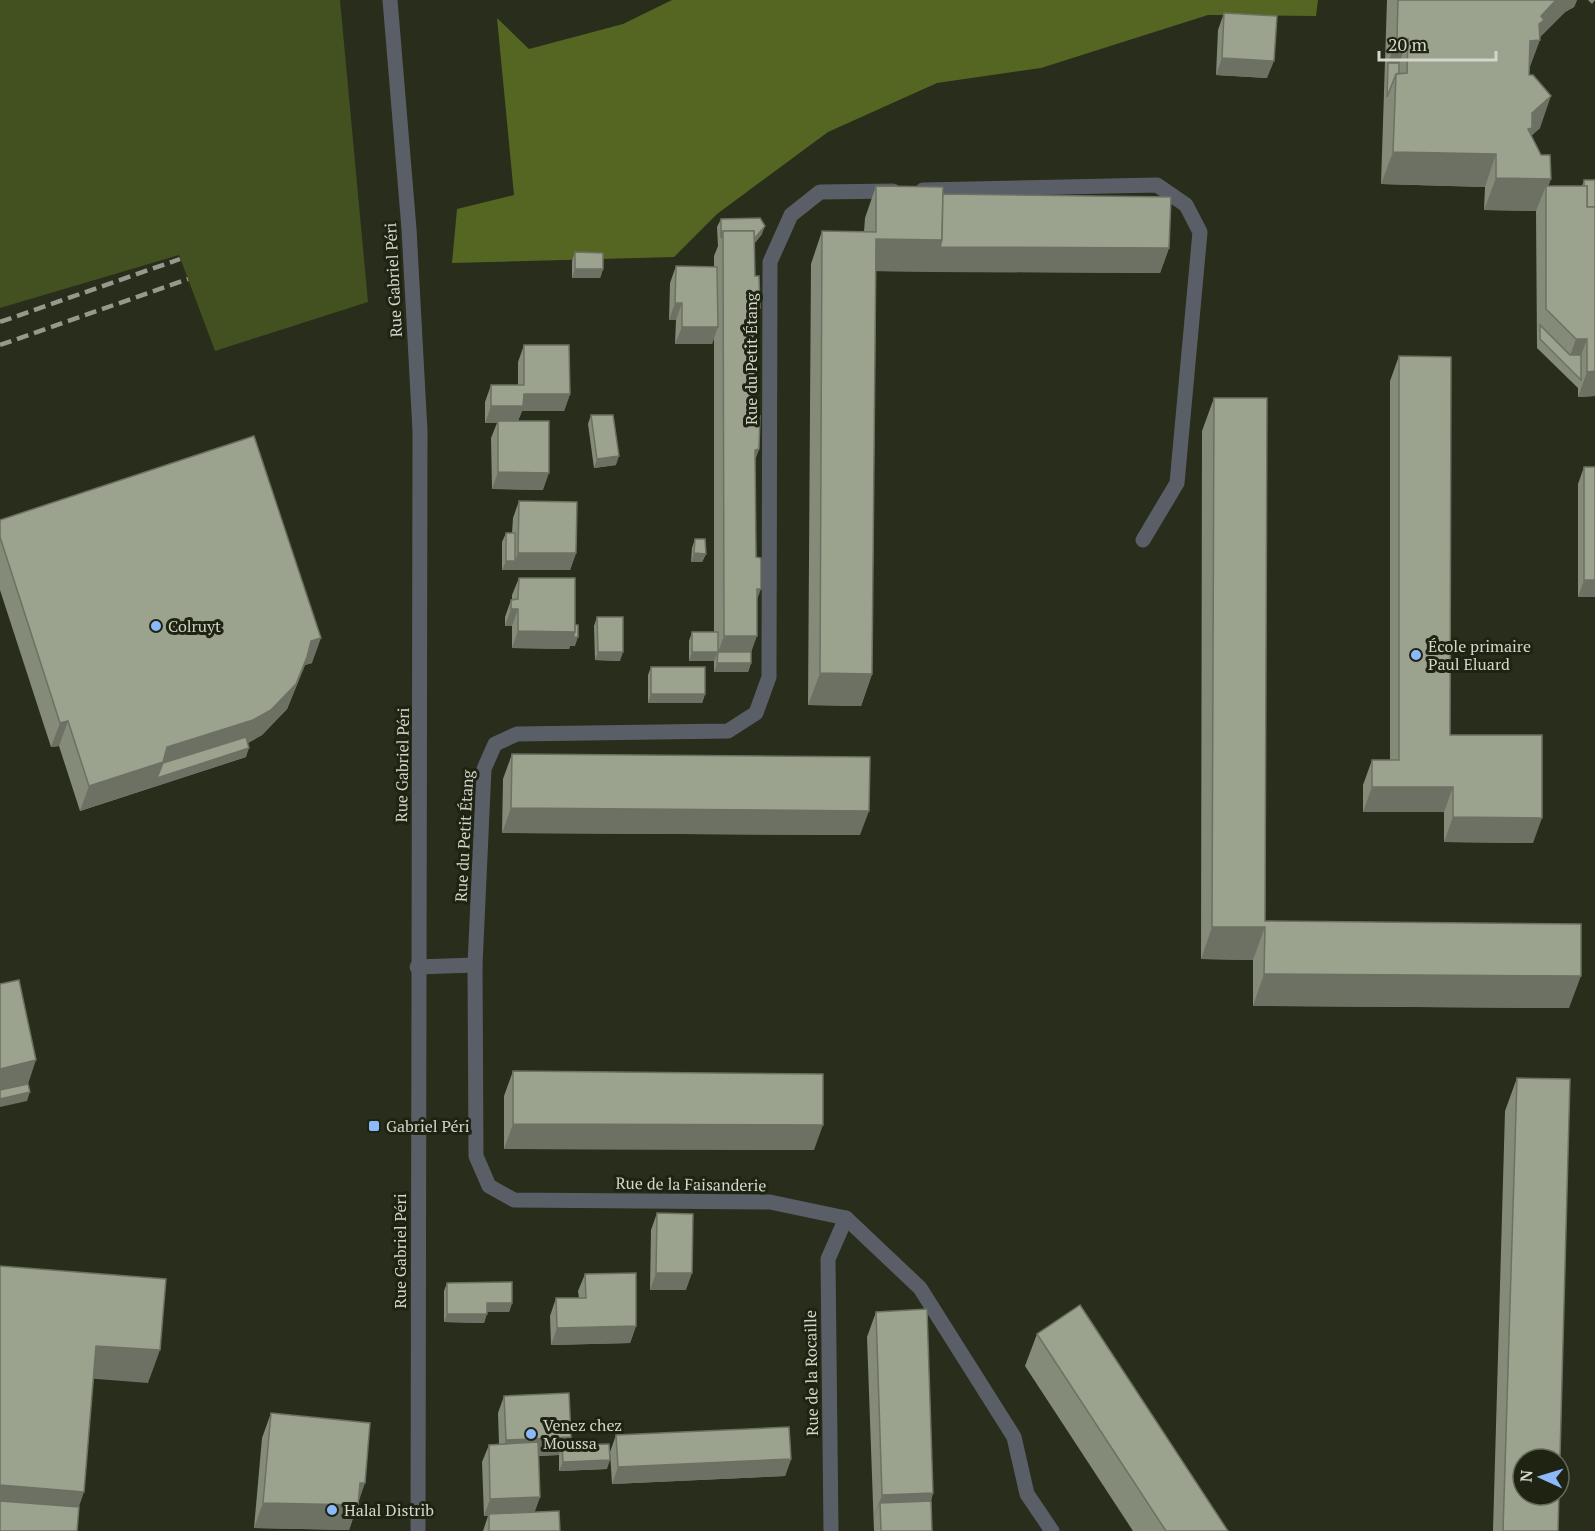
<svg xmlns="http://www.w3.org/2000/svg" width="1595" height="1531" viewBox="0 0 1595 1531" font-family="'PT Serif',serif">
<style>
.green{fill:#435020}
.forest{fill:#562}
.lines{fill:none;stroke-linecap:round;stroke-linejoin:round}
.minor{stroke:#5a5f67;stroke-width:15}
.tertiary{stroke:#5a5f67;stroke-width:15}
.rail{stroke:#969a8d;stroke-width:4.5;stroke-dasharray:12 6;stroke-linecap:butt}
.wall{fill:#858b79}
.shaded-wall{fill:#6c7163}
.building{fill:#9ba28d;stroke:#6c7163;stroke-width:1.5;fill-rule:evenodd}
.poi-dot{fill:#8cb9fc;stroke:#1e2312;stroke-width:2}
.labels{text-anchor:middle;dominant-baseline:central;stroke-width:6;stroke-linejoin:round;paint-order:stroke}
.street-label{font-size:16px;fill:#d2d6cb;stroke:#1e2312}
.poi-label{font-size:16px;fill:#d2d6cb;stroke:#1e2312;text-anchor:start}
</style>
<rect width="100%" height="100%" fill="#282d1c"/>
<path class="green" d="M0 0H340L368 302 215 351 179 255 0 308Z"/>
<path class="forest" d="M672 0H1318L1316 16 1208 15 1041 68 937 83 828 132 717 214 674 257 452 263 457 209 514 195 497 18 529 49 623 24Z"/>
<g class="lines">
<g class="minor">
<path d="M923 190 1157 185 1186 205 1200 232 1177 483 1143 540"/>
<path d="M893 191 820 192 791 215 770 262 769 677 756 713 728 731 517 734 495 744 484 769 475 965 476 1156 489 1186 514 1200 770 1202 846 1218 920 1288 1014 1437 1027 1494 1052 1531"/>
<path d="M417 967 475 965"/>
<path d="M831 1531 828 1259 846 1218"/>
</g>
<path class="tertiary" d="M390 0 409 229 420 431 418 1531"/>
<g class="rail">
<path d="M0 322 180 259"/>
<path d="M0 345 188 279"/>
</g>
</g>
<g class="wall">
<path d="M1387 0H1577L1574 7 1565 12 1540 37 1529 68V75L1540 128 1531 136 1548 186H1582L1584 180H1595V396L1578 397V388L1537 348 1536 211 1484 210 1485 187 1381 184Z"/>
<path d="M1588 0H1595L1592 4Z"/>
<path d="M1224 13 1267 78 1216 75 1218 30Z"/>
<path d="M876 186 943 194 1169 248 1160 273 876 271 872 674 861 706 808 705 811 264 822 231 864 232 865 218Z"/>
<path d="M721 219 762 234 754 244 755 276 760 308 755 320V416L759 449 755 460 757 602 751 652V663L748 672H714V661H689V641L692 632H714V338L712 344H675L676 320H669L670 283 676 266 714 267V256L718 246 717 227Z"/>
<path d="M575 252 603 269 600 278H572V261Z"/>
<path d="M524 345 570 394 564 411H522L518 421 543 490 492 489 491 438 497 423H485V402L491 385H518V362Z"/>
<path d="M1399 356 1450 735 1533 843 1444 842V812H1363V785L1372 760H1390V381Z"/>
<path d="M1214 398 1265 921 1569 1008 1253 1006V960L1201 959 1202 431Z"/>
<path d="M591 415 616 465 594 468 588 424Z"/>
<path d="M1584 467H1595V597H1578V484Z"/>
<path d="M519 501 576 553 570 570H502V542L506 533H512L513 518Z"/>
<path d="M0 520 312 663 305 665 287 709 262 735 248 743 246 757 80 811 59 746 51 747 0 590Z"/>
<path d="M695 539 706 554 702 562H691L692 548Z"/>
<path d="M519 578 575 646H570L569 649 512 648V626H505V617L511 600H512V595Z"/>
<path d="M597 617 620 661 595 660 594 626Z"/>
<path d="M651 667 705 694 702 703H648V675Z"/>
<path d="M512 754 860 835 502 833 503 779Z"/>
<path d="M513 1071 814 1150 504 1149V1096Z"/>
<path d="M1517 1078 1558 1531H1493L1505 1111Z"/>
<path d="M657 1213 686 1290H650L651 1230Z"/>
<path d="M585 1274 636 1326 630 1343 551 1345 550 1316 556 1298H579L578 1291Z"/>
<path d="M447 1283 512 1303 509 1312H487L484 1323 444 1322V1291Z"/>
<path d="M876 1312 933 1493 931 1501 932 1531H874L867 1337Z"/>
<path d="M1037 1334 1228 1531H1133L1025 1366Z"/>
<path d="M504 1396 568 1445 607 1469 559 1471V1455L539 1456 540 1497 534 1512 560 1531H483L488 1516H484L482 1462 489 1445 499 1444 498 1413Z"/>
<path d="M271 1413 358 1503 349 1530 254 1528 262 1438Z"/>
<path d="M616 1435 791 1459 785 1476 612 1484 610 1452Z"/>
</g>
<g class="shaded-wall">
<path d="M1556 0H1577L1574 7 1565 12 1537 40H1540L1528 72 1530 41 1541 16Z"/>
<path d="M1397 39H1408L1396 72 1388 63Z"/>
<path d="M1222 58 1274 61 1267 78 1216 75Z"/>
<path d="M1551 96 1540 128 1529 138 1520 161 1532 113Z"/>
<path d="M1393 152 1496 154 1485 187 1381 184Z"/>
<path d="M1496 178 1551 179 1546 193V186L1536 211 1484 210Z"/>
<path d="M765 226 762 234 745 255 749 247Z"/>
<path d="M876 239 942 240 1169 248 1160 273 931 272 864 271Z"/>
<path d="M575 269H603L600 278H572Z"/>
<path d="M675 303H682L676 320H669Z"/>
<path d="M755 308H760L750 333Z"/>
<path d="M682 327H718L712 344H675Z"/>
<path d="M1576 339H1587L1578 364H1567Z"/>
<path d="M1595 371V396L1578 397 1587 372Z"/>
<path d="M524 394H570L564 411H522L517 423 498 421 497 423H485L491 406Z"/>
<path d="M759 449 750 474 755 450Z"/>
<path d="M619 456 616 465 594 468 597 459Z"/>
<path d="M498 472 549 473 543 490 492 489Z"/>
<path d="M518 553H576L570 570H502L506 561H515Z"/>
<path d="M694 553 706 554 702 562H691Z"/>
<path d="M1584 580H1595V597H1578Z"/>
<path d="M757 589H761L752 614Z"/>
<path d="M511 609H518L512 626H505Z"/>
<path d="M518 631 575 632 578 637 575 646H570L569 649 512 648Z"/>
<path d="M724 636H757L748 661 718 652Z"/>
<path d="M321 638 312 663 305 665 287 709 262 735 244 745 249 748 246 757 80 811 89 786 167 747 311 641Z"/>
<path d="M598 652H623L620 661 595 660Z"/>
<path d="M692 652H718L714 661H689Z"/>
<path d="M717 663H751L748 672H714Z"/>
<path d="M820 673 872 674 861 706 808 705Z"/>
<path d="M651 694H705L702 703H648Z"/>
<path d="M68 721 59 746 51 747 60 723Z"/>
<path d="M1372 787H1453L1444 812H1363Z"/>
<path d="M511 808 869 811 860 835 502 833Z"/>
<path d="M1453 817 1542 818 1533 843 1444 842Z"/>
<path d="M1212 927H1265L1253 960 1201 959Z"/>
<path d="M1264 974 1581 976 1569 1008 1253 1006Z"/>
<path d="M36 1060 25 1093 0 1098V1069Z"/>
<path d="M30 1092 27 1101 0 1107V1099Z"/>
<path d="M513 1124 823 1125 814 1150 504 1149Z"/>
<path d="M656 1273H692L686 1290H650Z"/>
<path d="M487 1303H512L509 1312H484Z"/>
<path d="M447 1314H487L484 1323 444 1322Z"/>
<path d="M636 1326 630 1343 551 1345 557 1328Z"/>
<path d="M96 1346 160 1350 148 1383 84 1378Z"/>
<path d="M571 1437 564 1454 562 1445 559 1455 500 1457 506 1440Z"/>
<path d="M791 1459 785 1476 612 1484 618 1467Z"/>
<path d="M610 1460 607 1469 559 1471 563 1462Z"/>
<path d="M360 1483H365L349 1530 254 1528 263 1503Z"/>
<path d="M0 1485 84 1492 73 1524 0 1518Z"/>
<path d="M933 1493 924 1518 880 1503 873 1520 882 1495Z"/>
<path d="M540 1497 534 1514 484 1516 490 1499Z"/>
</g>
<g class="building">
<path d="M1398 0H1556L1541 16 1544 20 1539 24 1540 40 1530 41 1529 75H1533L1551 96 1532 113V128L1528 129 1541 155H1550L1551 179 1496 178V154L1393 152 1396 74 1407 73 1408 39H1397Z"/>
<path d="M1224 13 1277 16 1274 61 1222 58Z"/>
<path d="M1388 63H1399V73L1396 74 1387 97Z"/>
<path d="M1584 180H1595V207H1587V186H1584Z"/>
<path d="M876 186 943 187 942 240 876 239 872 674 820 673 822 231 876 232Z"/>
<path d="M1546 186H1587V207H1595V371L1587 372V339H1576L1546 309Z"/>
<path d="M943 194 1171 197 1169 248 940 247 942 240Z"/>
<path d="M760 218 765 226 754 239V231H723L721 238V219Z"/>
<path d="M723 231H754L755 276H759L760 308H755V416H760L759 449 755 450 756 557 761 558V589H757V636H724Z"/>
<path d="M575 252 603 253V269H575Z"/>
<path d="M676 266 717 267 718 327H682V303H675Z"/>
<path d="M1540 325 1570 355H1581V380L1540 339Z"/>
<path d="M524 345H569L570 394H524L523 406H491V385H524Z"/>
<path d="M1399 356 1451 357 1450 735H1542V818L1453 817V787H1372V760H1399Z"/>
<path d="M1214 398H1267L1265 921 1581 924V976L1264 974 1265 927H1212Z"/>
<path d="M591 415H613L619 456 597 459Z"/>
<path d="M498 421H549V473L498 472Z"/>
<path d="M254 436 321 638 311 641 307 657 296 684 271 710 253 720 167 747 163 762 89 786 68 721 60 723 0 537V520Z"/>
<rect x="1584" y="467" width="11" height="113"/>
<path d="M519 501 577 502 576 553H518Z"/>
<rect x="506" y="533" width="9" height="28"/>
<path d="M695 539H705L706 554 694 553Z"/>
<path d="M519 578H575V632L518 631V609H511V600L518 599Z"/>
<path d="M597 617H623V652H598Z"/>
<path d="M575 625H578V637H573L575 632Z"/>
<path d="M692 632H718V652H751V663H717L718 652H692Z"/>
<rect x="651" y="667" width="54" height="27"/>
<path d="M246 737 249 748 157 778 163 763Z"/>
<path d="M512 754 870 757 869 811 511 808Z"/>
<path d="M19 980 36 1060 0 1069V984Z"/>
<path d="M513 1071 823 1074V1125L513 1124Z"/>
<path d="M1517 1078 1570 1079 1558 1531H1503ZM1523 1459H1559V1495H1523Z"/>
<path d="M28 1084 30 1092 0 1099V1090Z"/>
<path d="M657 1213 693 1214 692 1273H656Z"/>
<path d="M0 1266 166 1279 160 1350 96 1346 84 1492 0 1485Z"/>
<path d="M636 1273V1326L557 1328 556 1298H586L585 1274Z"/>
<path d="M512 1282V1303H487V1314H447V1283Z"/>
<path d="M1080 1305 1228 1531H1166L1037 1334Z"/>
<path d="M927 1309 933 1493 882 1495 876 1312Z"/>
<path d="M569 1393 571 1437 506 1440 504 1396Z"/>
<path d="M271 1413 370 1423 365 1483H360L358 1505 263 1503Z"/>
<path d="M789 1427 791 1459 618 1467 616 1435Z"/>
<path d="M538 1442 540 1497 490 1499 489 1445Z"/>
<path d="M609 1444 610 1460 563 1462 562 1445Z"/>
<path d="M0 1501 79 1507 77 1531H0Z"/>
<path d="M931 1501 932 1531H881L880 1503Z"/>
<path d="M559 1511 560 1531H489V1514Z"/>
</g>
<g class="poi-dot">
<circle cx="156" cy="626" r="6"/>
<circle cx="1416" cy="655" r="6"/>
<rect x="368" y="1120" width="12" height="12" rx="3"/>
<circle cx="531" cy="1434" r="6"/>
<circle cx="332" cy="1510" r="6"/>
</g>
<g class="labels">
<g class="street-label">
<text transform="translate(393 280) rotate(-93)">Rue Gabriel Péri</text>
<text transform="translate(751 359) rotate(-90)">Rue du Petit Étang</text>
<text transform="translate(402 765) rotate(-89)">Rue Gabriel Péri</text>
<text transform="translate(464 836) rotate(-87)">Rue du Petit Étang</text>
<text transform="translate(691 1184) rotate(1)">Rue de la Faisanderie</text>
<text transform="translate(400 1251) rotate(-90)">Rue Gabriel Péri</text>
<text transform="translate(811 1373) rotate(-91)">Rue de la Rocaille</text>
</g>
<g class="poi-label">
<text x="168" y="626">Colruyt</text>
<text x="1428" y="646">École primaire<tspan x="1428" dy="18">Paul Eluard</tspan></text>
<text x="386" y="1126">Gabriel Péri</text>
<text x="543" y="1425">Venez chez<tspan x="543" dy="18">Moussa</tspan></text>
<text x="344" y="1510">Halal Distrib</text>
</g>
</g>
<g transform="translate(1541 1477) rotate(274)"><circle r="28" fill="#1e2312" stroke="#666b5c" stroke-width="1.5"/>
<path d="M0-4.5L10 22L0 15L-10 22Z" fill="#8cb9fc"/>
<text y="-9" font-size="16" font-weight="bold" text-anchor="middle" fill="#d2d6cb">N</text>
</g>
<path d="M1379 51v9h117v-9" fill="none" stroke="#d2d6cb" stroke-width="3"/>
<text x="1388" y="51" font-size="18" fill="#d2d6cb" stroke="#1e2312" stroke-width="4.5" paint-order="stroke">20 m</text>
</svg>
